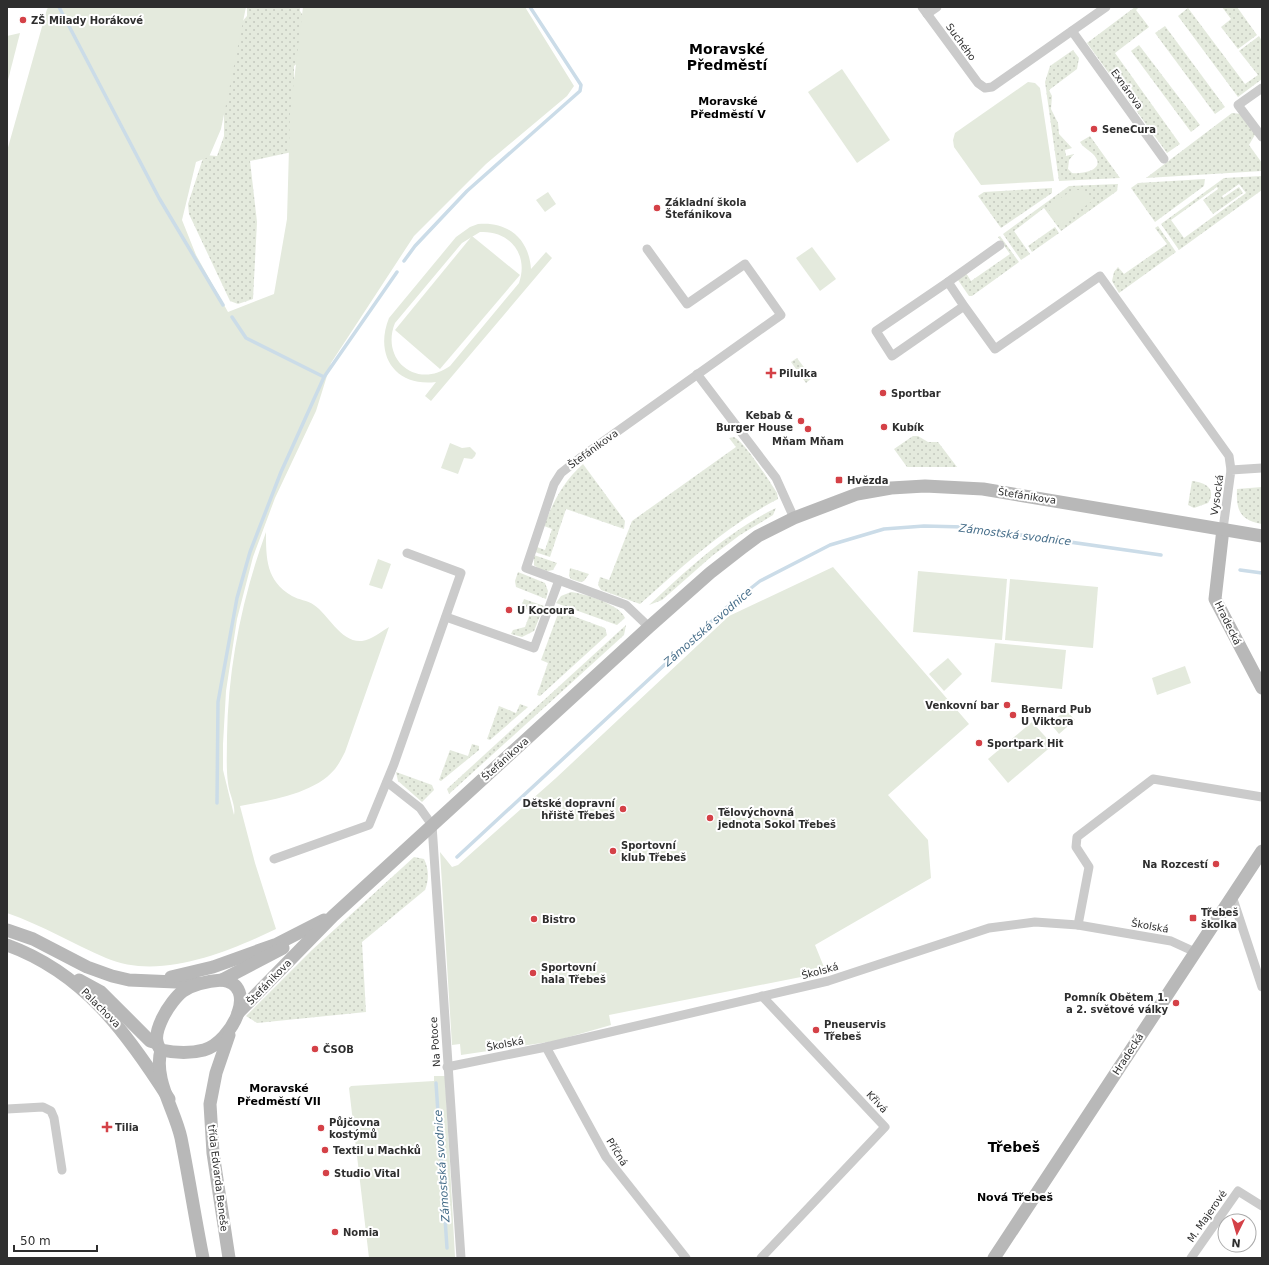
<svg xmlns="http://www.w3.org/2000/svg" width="1269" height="1265" viewBox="0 0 1269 1265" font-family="'DejaVu Sans',sans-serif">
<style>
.grass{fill:url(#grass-dots);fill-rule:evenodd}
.park{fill:#e4eadd;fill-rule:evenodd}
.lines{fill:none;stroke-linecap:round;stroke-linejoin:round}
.stream{stroke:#cbdce8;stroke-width:3.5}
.street{stroke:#cbcbcb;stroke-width:9}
.secondary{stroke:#b8b8b8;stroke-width:13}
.poi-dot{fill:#d44147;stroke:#fff;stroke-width:1.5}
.labels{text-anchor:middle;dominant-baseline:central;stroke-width:4;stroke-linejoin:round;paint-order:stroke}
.poi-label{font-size:10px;font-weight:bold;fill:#2e2e2e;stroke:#fff;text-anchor:start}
.street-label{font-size:10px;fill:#2e2e2e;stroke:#fff}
.neighbourhood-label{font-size:11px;font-weight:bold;fill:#000;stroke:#fff}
.water-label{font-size:11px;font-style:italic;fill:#446c88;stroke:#fff}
.district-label{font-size:14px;font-weight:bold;fill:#000;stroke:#fff}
</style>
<defs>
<pattern id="grass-dots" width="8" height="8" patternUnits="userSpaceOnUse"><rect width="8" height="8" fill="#e4eadd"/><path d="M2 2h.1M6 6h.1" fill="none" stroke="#c4c9be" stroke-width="1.8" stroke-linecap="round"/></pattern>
</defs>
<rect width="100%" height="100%" fill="#fff"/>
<g class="grass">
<path d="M247 7H300V11L307 22 301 60 294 66V78L299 86 292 152 250 161 257 222 253 299 238 304 230 301 189 214 188 204 204 155 217 156 224 136V108L235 30 247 16Z"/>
<path d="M1135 7H1139L1136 10 1149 27 1115 53 1180 144 1167 153 1087 43Z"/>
<path d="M1222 7H1237L1257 35 1238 49 1221 27 1231 19Z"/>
<path d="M1188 8 1245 84 1258 75 1239 51 1259 36 1262 41V79L1238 97 1178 16Z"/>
<path d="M1165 26 1225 107 1215 114 1155 33Z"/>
<path d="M1139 45 1200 125 1191 132 1131 51Z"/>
<path d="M1073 50 1079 58 1077 69 1049 90 1052 96 1051 109 1058 123 1059 134 1072 148 1065 150 1066 156 1074 154 1069 160 1068 169 1072 173C1080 174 1104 171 1096 158 1092 151 1084 149 1080 142L1090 136 1120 178 1059 181 1045 82 1050 66Z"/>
<path d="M1232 113 1242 114 1256 133 1249 145 1262 163V171L1146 178Z"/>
<path d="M1262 176V190L1179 250 1161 224 1224 178ZM1239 184 1246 193 1184 238 1171 220 1217 187 1218 189 1203 200 1213 214 1243 193 1239 187 1223 198 1222 196Z"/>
<path d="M1205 179 1204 186 1155 222 1131 188 1138 183Z"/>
<path d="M1118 184 1117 191 1061 231 1044 208 1014 231 1030 254 1021 260 1003 234 1069 186Z"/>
<path d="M1052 188V193L1001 228 978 196 984 192Z"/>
<path d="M1158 226 1176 252 1119 293 1112 281 1114 272 1118 267 1124 274 1167 244 1155 228Z"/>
<path d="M1055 227 1059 233 1032 252 1028 246Z"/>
<path d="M1000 236 1019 262 972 296H969L958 280 966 273 971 281 1010 254 998 237Z"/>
<path d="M797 358 812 378 806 383 791 362Z"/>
<path d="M913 436H918L928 442H938L957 467H907L894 449Z"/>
<path d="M734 437C744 441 770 482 777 493L778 499C726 526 684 565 640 604L601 590 598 585 600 577 609 580 632 521 736 447 729 438Z"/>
<path d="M583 464 625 521 624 529 566 509 550 557 535 552 537 547 545 550 552 529 544 526C553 502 563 482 583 464Z"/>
<path d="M1192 481C1205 482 1217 489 1208 503L1194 508 1188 505Z"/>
<path d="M1262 487V524C1240 520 1236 511 1237 489Z"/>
<path d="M776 508 773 515 740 535 712 556 662 600 649 605C688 569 728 531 776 508Z"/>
<path d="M534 555 557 563 553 570 548 571 539 569 534 565Z"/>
<path d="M570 568 589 574 584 581 580 582 571 579 569 576Z"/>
<path d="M518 572 545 583 548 591 546 599 516 587 515 581Z"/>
<path d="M571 592C586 594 619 604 625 618L617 625 556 603 561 596Z"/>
<path d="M524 599 544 606 534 631 522 637 511 634 513 630 525 627 531 611 521 607Z"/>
<path d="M559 611 605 628 607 635 540 696 537 695 548 663 541 660Z"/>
<path d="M626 625 624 635 449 794 447 789Z"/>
<path d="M520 704 528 707 490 740 487 739 499 706 516 713Z"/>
<path d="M472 744 479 746V750L441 781 439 780 450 750 468 756Z"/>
<path d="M396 772 432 785 434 790 422 802 398 781Z"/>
<path d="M414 857 424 859C429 869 429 880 425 890L362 942 366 1012 257 1023 246 1016 312 950Z"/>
</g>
<g class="park">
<path d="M49 7H246L221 129 209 157 196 162 182 220 196 255 228 312 274 294 287 219 290 113 303 7H525L574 86 567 96 486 164 414 236 331 363 316 411 275 498 253 557 237 619 226 691 223 744V770L234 815C236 805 229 794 228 783 226 768 227 753 227 737 228 667 242 598 266 532 266 558 266 581 292 596 299 600 307 600 314 605 329 615 341 643 362 641 371 640 382 631 389 627L345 752C342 758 339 764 335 769 314 794 271 800 240 806L255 863 276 929C228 952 159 981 106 958 73 944 42 925 7 913V151L47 9Z"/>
<path d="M20 33 7 84V36Z"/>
<path d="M842 69 890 140 857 163 808 92Z"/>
<path d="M1028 82 1035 83 1040 88 1054 181 981 185 954 147 953 140 955 133Z"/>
<path d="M1073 190C1084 189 1086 194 1092 201L1060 225 1047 207Z"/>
<path d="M548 192 556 204 545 212 536 200Z"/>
<path d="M478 224C508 221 529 239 531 269L546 252 552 258 431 401 425 396 436 382C395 387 374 355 389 318L456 237 470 227ZM480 232C510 230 529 255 519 283L450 366C417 390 380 360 395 323L462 243Z"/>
<path d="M472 236 520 275 440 369 395 330Z"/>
<path d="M812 247 836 279 820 291 796 258Z"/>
<path d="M450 443 462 448 470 447 476 453 475 456 472 459 464 458 458 474 441 468Z"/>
<path d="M378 559 391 564 382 589 369 585Z"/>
<path d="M833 567 969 724 888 795 928 840 931 878 815 945 826 972 609 1015 611 1025 555 1041 461 1055 460 1044 452 1045 440 852 452 867 458 865 556 778 729 616Z"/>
<path d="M918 571 1007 579 1002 640 913 632Z"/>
<path d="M1010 579 1098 587 1093 648 1005 640Z"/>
<path d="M995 643 1066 650 1062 689 991 682Z"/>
<path d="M948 658 962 674 944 691 929 674Z"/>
<path d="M1185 666 1191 683 1157 695 1152 678Z"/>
<path d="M1066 710 1075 720 1059 734 1050 723Z"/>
<path d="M1032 722 1053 745 1008 783 988 759Z"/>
<path d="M434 1076H445L455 1257 369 1258 349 1088 351 1086 434 1081Z"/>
</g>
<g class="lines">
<g class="stream">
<path d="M59 7 159 198 223 305"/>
<path d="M404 261 415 246 467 191 580 91 581 85 530 7"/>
<path d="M232 317 246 338 324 377"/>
<path d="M1240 570 1262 573"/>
<path d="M217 803 218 702 237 598 250 552 281 472 324 377 397 272"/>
<path d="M457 857 727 607 760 581 830 545 884 529 924 526 964 527 1161 555"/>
<path d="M436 1083 447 1248"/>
</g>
<g class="street">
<path d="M922 7 978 83 985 88 992 87 1106 7"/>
<path d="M927 14 937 7"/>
<path d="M1072 31 1164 159"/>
<path d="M1262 88 1238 105 1262 137"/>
<path d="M647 249 687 304 745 264 781 315 580 458 561 473 554 484 526 568 626 605 649 627"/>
<path d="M948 282 1000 245"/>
<path d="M964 306 948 282 876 331 892 356 964 306 995 349 1100 276 1229 456 1231 470"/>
<path d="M697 374 776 478 794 518"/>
<path d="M1223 529 1231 470 1262 468"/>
<path d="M446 617 534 648 559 580"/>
<path d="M387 782 420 808 432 825 461 1258"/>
<path d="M274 859 369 825 394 764 461 573 407 553"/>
<path d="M1232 896 1262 987"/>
<path d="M1078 925 1089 867 1076 847 1077 837 1153 779 1262 797"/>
<path d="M546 1047 606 1157 686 1258"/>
<path d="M447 1067 546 1047 828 981 989 928 1035 922 1078 925 1171 941 1195 952"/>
<path d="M7 1109 43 1107 51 1111 54 1118 62 1170"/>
<path d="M761 1258 885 1127 762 996"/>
<path d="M1191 1258 1238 1191 1262 1206"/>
</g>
<g class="secondary">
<path d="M1223 529 1215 599 1262 688"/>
<path d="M7 930 33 939 87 967 112 976 129 980 199 983"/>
<path d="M7 945C84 973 127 1033 169 1099"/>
<path d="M171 977 213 967 277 944 324 920"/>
<path d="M79 980 101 992 150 1041 157 1043"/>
<path d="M222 980C260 985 232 1042 204 1050 189 1054 175 1053 161 1050 147 1036 171 1000 183 991 195 983 209 981 222 980Z"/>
<path d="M222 980 283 948"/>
<path d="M238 1013 333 916 649 627 710 573 742 548 758 536 794 518 857 494 891 488 925 486 983 489 1262 536"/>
<path d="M161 1050C153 1079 175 1110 181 1138 189 1178 195 1218 203 1258"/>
<path d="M229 1258 213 1153 210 1104 216 1073 229 1035"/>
<path d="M994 1258 1262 851"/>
</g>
</g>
<g class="poi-dot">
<circle cx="23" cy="20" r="4"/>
<circle cx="1094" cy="129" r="4"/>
<circle cx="657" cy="208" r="4"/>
<path d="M769 367h4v4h4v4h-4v4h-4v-4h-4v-4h4z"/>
<circle cx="883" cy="393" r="4"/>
<circle cx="801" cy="421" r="4"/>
<circle cx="884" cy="427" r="4"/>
<circle cx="808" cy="429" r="4"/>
<rect x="835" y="476" width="8" height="8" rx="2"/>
<circle cx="509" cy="610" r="4"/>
<circle cx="1007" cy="705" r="4"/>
<circle cx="1013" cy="715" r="4"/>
<circle cx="979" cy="743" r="4"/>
<circle cx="623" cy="809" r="4"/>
<circle cx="710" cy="818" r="4"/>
<circle cx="613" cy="851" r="4"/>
<circle cx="1216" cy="864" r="4"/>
<rect x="1189" y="914" width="8" height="8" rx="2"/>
<circle cx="534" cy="919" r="4"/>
<circle cx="533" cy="973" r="4"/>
<circle cx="1176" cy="1003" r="4"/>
<circle cx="816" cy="1030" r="4"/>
<circle cx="315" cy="1049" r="4"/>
<path d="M105 1121h4v4h4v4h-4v4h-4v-4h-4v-4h4z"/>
<circle cx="321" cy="1128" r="4"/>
<circle cx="325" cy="1150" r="4"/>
<circle cx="326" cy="1173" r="4"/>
<circle cx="335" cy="1232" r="4"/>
</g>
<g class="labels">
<g class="poi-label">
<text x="31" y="20">ZŠ Milady Horákové</text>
<text x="1102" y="129">SeneCura</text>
<text x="665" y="202">Základní škola<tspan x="665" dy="12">Štefánikova</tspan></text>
<text x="779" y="373">Pilulka</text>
<text x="891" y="393">Sportbar</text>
<text x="793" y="415" text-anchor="end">Kebab &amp;<tspan x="793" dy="12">Burger House</tspan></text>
<text x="892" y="427">Kubík</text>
<text x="808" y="441" text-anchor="middle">Mňam Mňam</text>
<text x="847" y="480">Hvězda</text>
<text x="517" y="610">U Kocoura</text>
<text x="999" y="705" text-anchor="end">Venkovní bar</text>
<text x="1021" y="709">Bernard Pub<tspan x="1021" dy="12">U Viktora</tspan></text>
<text x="987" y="743">Sportpark Hit</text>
<text x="615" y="803" text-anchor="end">Dětské dopravní<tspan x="615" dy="12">hřiště Třebeš</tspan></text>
<text x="718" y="812">Tělovýchovná<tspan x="718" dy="12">jednota Sokol Třebeš</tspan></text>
<text x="621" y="845">Sportovní<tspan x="621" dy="12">klub Třebeš</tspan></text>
<text x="1208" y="864" text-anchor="end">Na Rozcestí</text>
<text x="1201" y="912">Třebeš<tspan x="1201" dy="12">školka</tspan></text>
<text x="542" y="919">Bistro</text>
<text x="541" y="967">Sportovní<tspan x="541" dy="12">hala Třebeš</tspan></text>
<text x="1168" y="997" text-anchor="end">Pomník Obětem 1.<tspan x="1168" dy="12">a 2. světové války</tspan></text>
<text x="824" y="1024">Pneuservis<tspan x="824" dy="12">Třebeš</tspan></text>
<text x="323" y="1049">ČSOB</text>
<text x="329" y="1122">Půjčovna<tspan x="329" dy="12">kostýmů</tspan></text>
<text x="115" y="1127">Tilia</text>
<text x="333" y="1150">Textil u Machků</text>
<text x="334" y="1173">Studio Vital</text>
<text x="343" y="1232">Nomia</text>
</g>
<g class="street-label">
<text transform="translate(961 42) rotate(54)">Suchého</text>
<text transform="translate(1127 89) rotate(54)">Exnárova</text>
<text transform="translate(593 449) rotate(-36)">Štefánikova</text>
<text transform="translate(1217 495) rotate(-82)">Vysocká</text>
<text transform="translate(1027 496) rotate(9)">Štefánikova</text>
<text transform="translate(1228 623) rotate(64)">Hradecká</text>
<text transform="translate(505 759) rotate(-42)">Štefánikova</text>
<text transform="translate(1150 926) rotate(10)">Školská</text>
<text transform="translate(820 971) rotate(-15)">Školská</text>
<text transform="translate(269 982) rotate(-46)">Štefánikova</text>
<text transform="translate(101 1008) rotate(45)">Palachova</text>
<text transform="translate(435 1042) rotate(-94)">Na Potoce</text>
<text transform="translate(505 1044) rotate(-11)">Školská</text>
<text transform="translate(1128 1054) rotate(-57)">Hradecká</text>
<text transform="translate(877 1102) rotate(47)">Křivá</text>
<text transform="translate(617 1152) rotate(58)">Příčná</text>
<text transform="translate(218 1178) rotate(83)">třída Edvarda Beneše</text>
<text transform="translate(1207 1216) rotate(-55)">M. Majerové</text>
</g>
<g class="neighbourhood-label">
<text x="728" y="101">Moravské<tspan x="728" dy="13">Předměstí V</tspan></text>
<text x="279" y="1088">Moravské<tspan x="279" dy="13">Předměstí VII</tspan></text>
<text x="1015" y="1197">Nová Třebeš</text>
</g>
<g class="water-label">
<text transform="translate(1015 535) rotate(7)">Zámostská svodnice</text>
<text transform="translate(708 627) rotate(-41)">Zámostská svodnice</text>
<text transform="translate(442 1166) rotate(-94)">Zámostská svodnice</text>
</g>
<g class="district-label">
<text x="727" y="49">Moravské<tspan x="727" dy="16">Předměstí</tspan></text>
<text x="1014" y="1147">Třebeš</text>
</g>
</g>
<rect width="1269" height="1265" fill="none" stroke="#2e2e2e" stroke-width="16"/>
<g transform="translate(1237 1233) rotate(185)"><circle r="19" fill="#ffffff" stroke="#ababab"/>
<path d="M0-3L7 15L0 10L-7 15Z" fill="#d44147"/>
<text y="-6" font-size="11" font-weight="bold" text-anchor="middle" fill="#2e2e2e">N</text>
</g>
<path d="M14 1245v6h83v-6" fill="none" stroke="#2e2e2e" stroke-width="2"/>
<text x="20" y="1245" font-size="12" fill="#2e2e2e" stroke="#ffffff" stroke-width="3" paint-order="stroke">50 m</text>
</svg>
